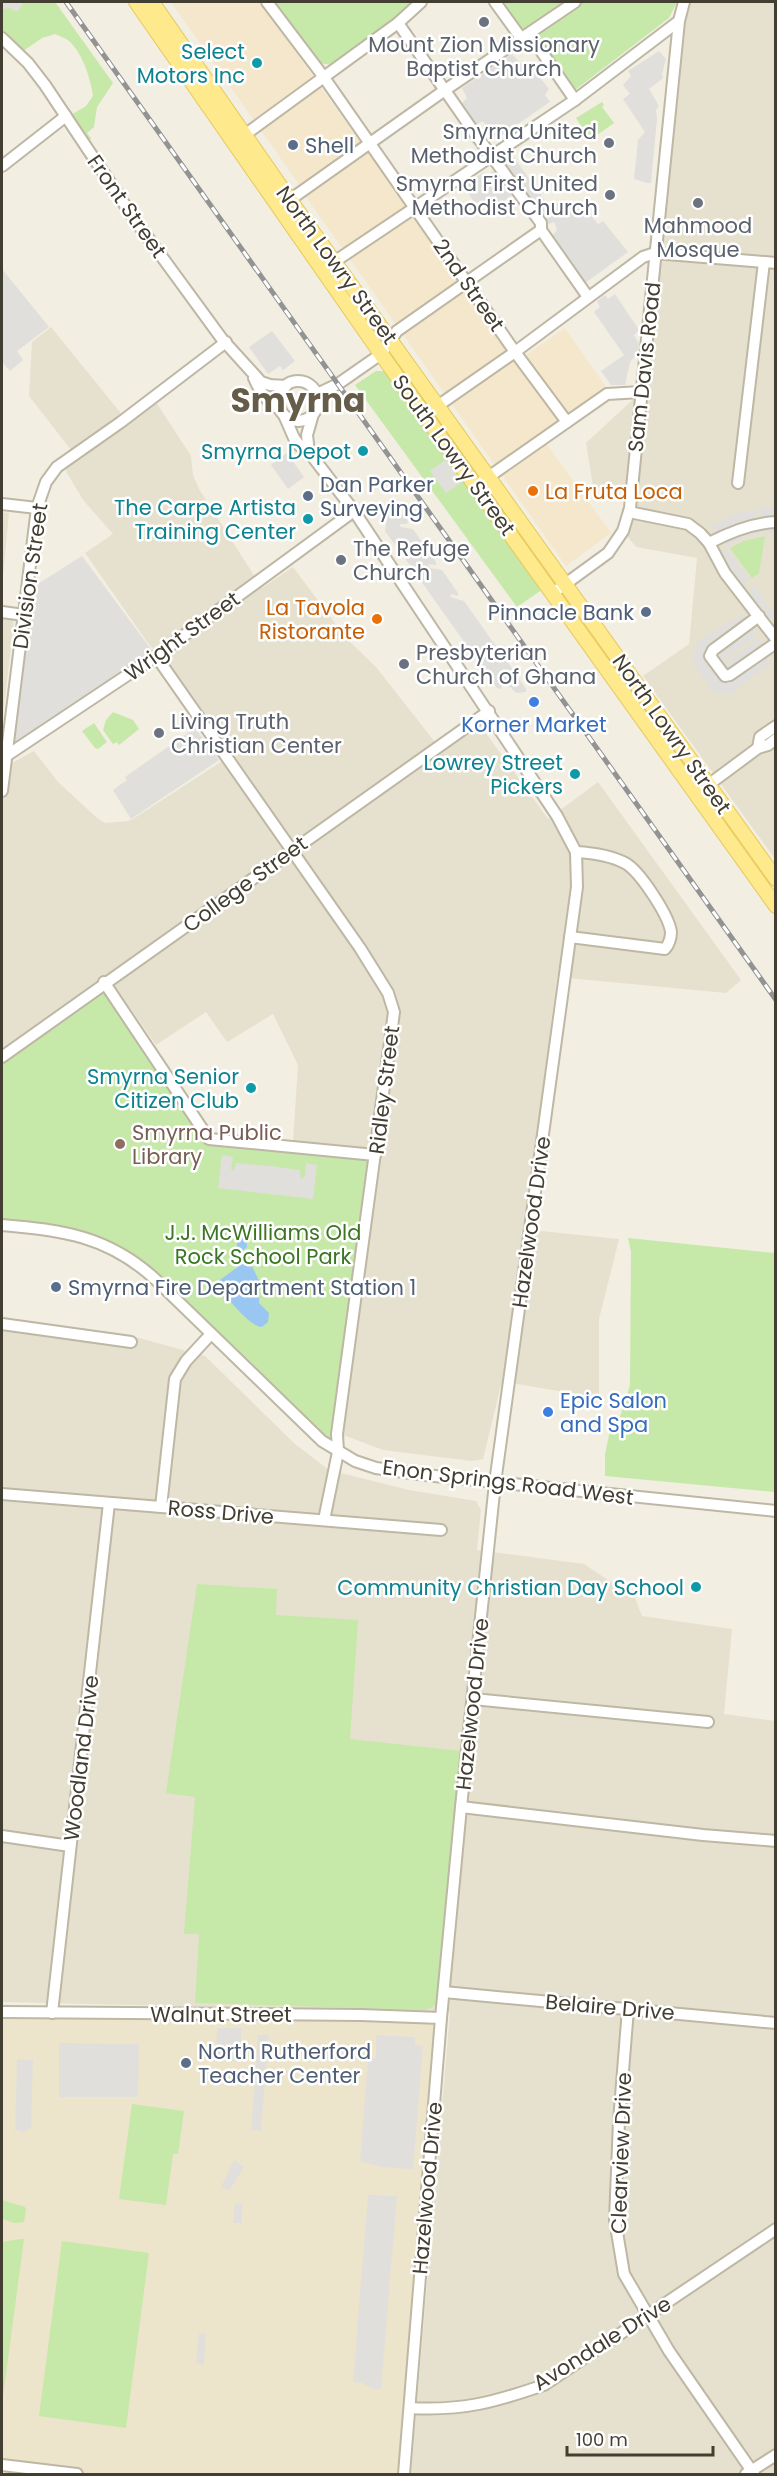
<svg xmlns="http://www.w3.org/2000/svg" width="777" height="2476" viewBox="0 0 777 2476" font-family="Poppins,sans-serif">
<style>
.residential{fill:#e6e1cf}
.commercial{fill:#f5e7cb}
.education{fill:#ece5cb}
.green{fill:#c6e8a8}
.parking{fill:#e1dfdb}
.water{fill:#9ac6f2}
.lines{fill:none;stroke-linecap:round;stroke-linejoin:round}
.minor-casing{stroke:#bdb7a4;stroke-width:14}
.major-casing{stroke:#e7c95a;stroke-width:16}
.minor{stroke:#fff;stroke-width:10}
.major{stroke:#ffe98d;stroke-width:14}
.rail-casing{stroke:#939393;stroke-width:5}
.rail{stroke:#fff;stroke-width:3;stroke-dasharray:9;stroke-linecap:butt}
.worship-dot{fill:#6b7280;stroke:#fff;stroke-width:2}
.culture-dot{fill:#0f9aa8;stroke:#fff;stroke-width:2}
.service-dot{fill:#5c6f8a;stroke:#fff;stroke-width:2}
.food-dot{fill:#e8710a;stroke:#fff;stroke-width:2}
.shop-dot{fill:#3f7fe0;stroke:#fff;stroke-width:2}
.education-dot{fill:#8d6e63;stroke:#fff;stroke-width:2}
.labels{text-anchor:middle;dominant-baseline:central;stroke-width:5;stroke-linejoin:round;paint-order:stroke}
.worship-label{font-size:21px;fill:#5b616d;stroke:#fff;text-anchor:start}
.culture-label{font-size:21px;fill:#0d838f;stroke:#fff;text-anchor:end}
.service-label{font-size:21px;fill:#4e5e75;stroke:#fff;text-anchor:start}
.street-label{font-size:21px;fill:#433e32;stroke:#fff}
.food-label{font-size:21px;fill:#c56008;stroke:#fff;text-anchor:start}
.shop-label{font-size:21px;fill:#366cbe;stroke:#fff}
.education-label{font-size:21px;fill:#785e54;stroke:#fff;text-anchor:start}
.park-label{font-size:21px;fill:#3c7625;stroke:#fff}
.town-label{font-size:33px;font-weight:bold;fill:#665d49;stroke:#fff}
</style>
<rect width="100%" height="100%" fill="#f2eee2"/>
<g class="residential">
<path d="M684 2H775V859L643 676 689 644 697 558 636 547 623 531 631 494 593 486 586 443 641 392Z"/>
<path d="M51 327 128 422 156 402 191 456 193 475 199 489 262 588 293 567 346 638 376 667 442 751 480 725 548 819 598 782 741 980 726 993 557 977 525 1226 541 1231 619 1239 599 1319V1398L517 1384 501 1385 483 1459 472 1461 383 1450 343 1435 381 1149 351 1148 293 1141 298 1065 273 1014 227 1042 206 1012 156 1045 107 975 2 1049V760L12 763 34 751 58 782 96 817 105 823 128 821 136 817 233 754 165 658 150 646 85 553 113 534 83 500 67 473 66 469 78 459 29 396 32 342Z"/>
<path d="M2 512 9 513 2 586Z"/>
<path d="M2 610 14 622 2 722Z"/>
<path d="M2 1317 139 1338 205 1356 295 1444 329 1470 409 1490 476 1501 481 1510 477 1550 584 1564 635 1598 642 1616 732 1629 724 1714 775 1721V2474H411L450 2012 2 2002Z"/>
</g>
<g class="commercial">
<path d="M171 2H260L360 142 300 186Z"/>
<path d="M367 149 516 362 565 328 608 390 546 443 611 533 566 566 304 194Z"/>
</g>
<path class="education" d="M2 2012 441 2018 404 2474H77L2 2465Z"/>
<g class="green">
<path d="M2 2H55L113 83 97 107 94 127 87 133 91 138 89 142 71 115 86 106 93 96C91 79 82 52 69 41 66 38 59 36 55 34L42 38 23 51 2 32Z"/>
<path d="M274 2H418L332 65 320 63Z"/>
<path d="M500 2H677L669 18 575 90 571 89 528 31 520 30Z"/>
<path d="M602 102 604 105 602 107 614 123 590 140 576 118Z"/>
<path d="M376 371H386L543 589 517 607 355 385Z"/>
<path d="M765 536 759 573 752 578 730 548 744 541Z"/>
<path d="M113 712 133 720 139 729 119 745 117 742 113 744 103 730 106 720Z"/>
<path d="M94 723 107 742 98 749 95 748 82 731Z"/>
<path d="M104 982 204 1134 375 1155 338 1452 155 1279 109 1246 2 1225V1057Z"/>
<path d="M628 1238 775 1253V1492L605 1476V1454L612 1421 620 1417 630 1385 631 1252Z"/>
<path d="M197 1584 277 1589 276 1615 358 1620 350 1739 461 1751 437 2002 433 2007 425 2010 195 2003 199 1934H184L195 1797 166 1793Z"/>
<path d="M132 2104 184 2111 178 2154H173L166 2205 119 2199Z"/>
<path d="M2 2200 25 2207 26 2209 24 2222 14 2223 2 2219Z"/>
<path d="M20 2239H24L2 2404V2242Z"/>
<path d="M62 2241 149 2253 126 2428 39 2416Z"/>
</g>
<g class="parking">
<path d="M2 2H24L17 12 10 8 2 9Z"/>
<path d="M659 51 666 59 662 74 663 78 649 89 659 106 656 110 657 119 651 183H647L634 179 638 140 645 132 623 99 630 94 623 85 631 76 628 71Z"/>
<path d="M512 54 522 65 528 62 549 89 545 95 550 102 496 139 483 121 476 125 462 103 467 98 462 88Z"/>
<path d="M512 155 547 203H572L578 210 584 208 598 224 603 221 628 252 585 283 552 236 557 230 555 224 554 222 549 224 502 159Z"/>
<path d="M497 168 513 190 511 192 512 195 490 211 485 204 479 209 463 186 484 172 488 175Z"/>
<path d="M2 269 49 327 17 351 23 360 10 371 2 362Z"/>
<path d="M615 294 639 330 634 335 639 344 638 353 630 362 625 385H611L601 371 624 355 594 312 600 307 597 301 605 295 608 299Z"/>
<path d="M272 331 295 361 283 370 280 366 268 374 249 347Z"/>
<path d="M287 453 304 477 288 489 271 465Z"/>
<path d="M445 460 462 482 446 493 430 471Z"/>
<path d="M381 507 398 509 408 521 407 524H399L401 527 413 529 436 562V565L428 564 430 568 442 570 458 593V596L451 594 450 597 464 601 498 649V652L490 651 491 654 504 657 526 689V692L516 693 504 681 501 689 497 688 418 577 420 564H418L416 571H414L385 531 387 519 379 508Z"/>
<path d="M775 507V533L764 534 758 508Z"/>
<path d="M754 509 760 535 747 537 727 547 720 538 718 539 711 526 731 515Z"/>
<path d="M726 548 750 580 738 589 716 555Z"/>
<path d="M82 556 156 656 6 756 33 587Z"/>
<path d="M755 586 775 616 764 623 743 595Z"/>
<path d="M742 614 757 635 722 661 718 655 716 658 725 669 727 668 724 663 759 638 767 648 763 652 772 663 730 694H714L693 663 696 643Z"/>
<path d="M195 728 219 760 131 819 113 790 127 780 125 777Z"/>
<path d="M222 1155 233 1157 231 1169 234 1171 236 1163 270 1166 300 1170 301 1179 305 1176 306 1163 317 1165 313 1199 218 1188Z"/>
<path d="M217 2028H241V2061H216Z"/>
<path d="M258 2035H269L261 2131 251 2130Z"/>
<path d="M376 2035 415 2037V2045L423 2046 413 2169 380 2167 360 2161 368 2058H376Z"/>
<path d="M59 2043 139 2044 138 2097H59Z"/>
<path d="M17 2059 33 2060 31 2128 24 2132 15 2130Z"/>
<path d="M234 2160 244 2167 229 2191 221 2187Z"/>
<path d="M368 2195 397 2196 381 2389H373L362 2383 353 2382Z"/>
<path d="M235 2203 243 2204 241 2223H233Z"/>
<path d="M199 2333 206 2334 204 2365 196 2364Z"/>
</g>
<path class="water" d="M241 1225 246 1237 247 1247 241 1252 242 1264 252 1266 260 1283 259 1303 269 1313 268 1322 262 1327C250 1327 226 1297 219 1286L220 1280 239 1266 237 1246 238 1226Z"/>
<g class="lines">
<defs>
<g id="minor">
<path d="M267 2 323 76 515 352 567 422"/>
<path d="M495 2 521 38 530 41 539 48 575 100"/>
<path d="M398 23 476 135 541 223V230L588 297"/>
<path d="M2 38 28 63 45 85 135 220 222 339 261 382 270 385 286 386"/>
<path d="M239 139 398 23 421 2"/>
<path d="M2 166 66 116"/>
<path d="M284 204 445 90 575 2"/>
<path d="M328 266 575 100 679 21"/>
<path d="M254 378C260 392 267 402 281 410"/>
<circle cx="298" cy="401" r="20"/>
<path d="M317 394 338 384 381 354 397 331 541 230"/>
<path d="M426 414 515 352 643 257 655 253 776 263"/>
<path d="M284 415 294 438 300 446 309 452 354 511 557 816 576 852 577 887 495 1483 461 1807 441 2018 404 2474"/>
<path d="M309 452 307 435 313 414"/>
<path d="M738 483 764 262"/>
<path d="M477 485 607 394 641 392"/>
<path d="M2 504 37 508"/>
<path d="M629 512 688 524 700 533 709 543"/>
<path d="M776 522C752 523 730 532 709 543L725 573 776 639"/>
<path d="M553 593 608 553 623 531 630 508 679 21 684 2"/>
<path d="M2 612 24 615"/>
<path d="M759 616 713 650 710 656 725 676 730 675 776 643"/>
<path d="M156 656 360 948 388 993 394 1012 337 1434 338 1452 324 1520"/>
<path d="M758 748 760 737 776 726"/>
<path d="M6 756 156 656 354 511"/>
<path d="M2 791 37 508 46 482 57 467 121 422 226 342"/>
<path d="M696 794 758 748 768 745 776 739"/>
<path d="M570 937 665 949C669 944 671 939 671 932 669 916 640 871 625 863 610 855 593 853 576 852"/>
<path d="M104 982 209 1139 375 1155"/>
<path d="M2 1057 489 711"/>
<path d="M2 1225C62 1230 108 1236 155 1279L322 1441 355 1461 376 1468 425 1475 776 1511"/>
<path d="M2 1324 131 1342"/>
<path d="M2 1494 441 1530"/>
<path d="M161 1507 175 1379 186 1361 211 1334"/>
<path d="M473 1699 708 1722"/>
<path d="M461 1807 703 1835 776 1841"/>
<path d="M2 1836 70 1846"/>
<path d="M444 1992 776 2023"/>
<path d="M628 2009 619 2121 615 2220 624 2274 669 2351 754 2474"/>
<path d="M2 2012 361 2015 441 2018"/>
<path d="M52 2013 109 1503"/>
<path d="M410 2408C463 2411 495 2402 544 2385L776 2229"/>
<path d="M2 2465 77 2474"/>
<path d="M746 2474 776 2455"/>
</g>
<g id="major">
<path d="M136 2 381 354 776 906"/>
<path d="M152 2 290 200 776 879"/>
</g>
</defs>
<use href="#minor" class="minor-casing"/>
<use href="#major" class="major-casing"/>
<use href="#minor" class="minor"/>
<use href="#major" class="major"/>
<defs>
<path id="rail" d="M66 2 776 1000"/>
</defs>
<use href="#rail" class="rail-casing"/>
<use href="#rail" class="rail"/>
</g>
<g class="worship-dot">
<circle cx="484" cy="22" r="6"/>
<circle cx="609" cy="143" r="6"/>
<circle cx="610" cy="195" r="6"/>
<circle cx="698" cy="203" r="6"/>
<circle cx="341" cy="560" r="6"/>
<circle cx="404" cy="664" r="6"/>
<circle cx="159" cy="733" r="6"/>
</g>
<g class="culture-dot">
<circle cx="257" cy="63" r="6"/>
<circle cx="363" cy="451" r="6"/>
<circle cx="308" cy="519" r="6"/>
<circle cx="575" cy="774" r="6"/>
<circle cx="251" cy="1088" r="6"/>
<circle cx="696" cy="1587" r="6"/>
</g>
<g class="service-dot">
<circle cx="293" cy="145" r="6"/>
<circle cx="308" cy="496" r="6"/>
<circle cx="646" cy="612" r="6"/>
<circle cx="56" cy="1287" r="6"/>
<circle cx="186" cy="2063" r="6"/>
</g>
<g class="food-dot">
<circle cx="533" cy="491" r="6"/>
<circle cx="377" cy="619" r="6"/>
</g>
<g class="shop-dot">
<circle cx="534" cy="702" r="6"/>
<circle cx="548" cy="1412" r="6"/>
</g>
<circle class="education-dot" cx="120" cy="1144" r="6"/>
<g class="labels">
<g class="worship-label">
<text x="484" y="44" text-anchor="middle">Mount Zion Missionary<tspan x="484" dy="24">Baptist Church</tspan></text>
<text x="597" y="131" text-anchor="end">Smyrna United<tspan x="597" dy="24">Methodist Church</tspan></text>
<text x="598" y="183" text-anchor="end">Smyrna First United<tspan x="598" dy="24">Methodist Church</tspan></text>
<text x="698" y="225" text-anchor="middle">Mahmood<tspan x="698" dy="24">Mosque</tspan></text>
<text x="353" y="548">The Refuge<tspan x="353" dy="24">Church</tspan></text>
<text x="416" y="652">Presbyterian<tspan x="416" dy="24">Church of Ghana</tspan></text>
<text x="171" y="721">Living Truth<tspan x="171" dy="24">Christian Center</tspan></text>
</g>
<g class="culture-label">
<text x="245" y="51">Select<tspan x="245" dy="24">Motors Inc</tspan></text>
<text x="351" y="451">Smyrna Depot</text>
<text x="296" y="507">The Carpe Artista<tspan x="296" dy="24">Training Center</tspan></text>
<text x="563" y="762">Lowrey Street<tspan x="563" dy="24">Pickers</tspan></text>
<text x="239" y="1076">Smyrna Senior<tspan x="239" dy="24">Citizen Club</tspan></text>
<text x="684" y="1587">Community Christian Day School</text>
</g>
<g class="service-label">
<text x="305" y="145">Shell</text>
<text x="320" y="484">Dan Parker<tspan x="320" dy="24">Surveying</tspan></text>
<text x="634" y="612" text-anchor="end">Pinnacle Bank</text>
<text x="68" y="1287">Smyrna Fire Department Station 1</text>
<text x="198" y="2051">North Rutherford<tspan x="198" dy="24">Teacher Center</tspan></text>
</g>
<g class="street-label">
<text transform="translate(127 206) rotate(55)">Front Street</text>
<text transform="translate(337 265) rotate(54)">North Lowry Street</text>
<text transform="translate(469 285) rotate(55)">2nd Street</text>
<text transform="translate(644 367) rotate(-84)">Sam Davis Road</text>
<text transform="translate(454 455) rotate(54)">South Lowry Street</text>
<text transform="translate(30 576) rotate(-82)">Division Street</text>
<text transform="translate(182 636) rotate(-36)">Wright Street</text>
<text transform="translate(672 734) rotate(55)">North Lowry Street</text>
<text transform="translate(245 884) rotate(-36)">College Street</text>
<text transform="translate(384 1090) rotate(-83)">Ridley Street</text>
<text transform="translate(531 1222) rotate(-82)">Hazelwood Drive</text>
<text transform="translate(508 1482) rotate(7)">Enon Springs Road West</text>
<text transform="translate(221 1512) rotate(5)">Ross Drive</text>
<text transform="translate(472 1704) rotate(-84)">Hazelwood Drive</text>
<text transform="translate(81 1758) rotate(-83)">Woodland Drive</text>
<text transform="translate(610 2007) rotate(5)">Belaire Drive</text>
<text x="221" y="2014">Walnut Street</text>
<text transform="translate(621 2153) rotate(-88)">Clearview Drive</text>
<text transform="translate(427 2188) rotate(-85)">Hazelwood Drive</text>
<text transform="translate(602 2343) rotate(-32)">Avondale Drive</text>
</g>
<g class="food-label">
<text x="545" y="491">La Fruta Loca</text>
<text x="365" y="607" text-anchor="end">La Tavola<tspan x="365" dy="24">Ristorante</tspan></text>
</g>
<g class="shop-label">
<text x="534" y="724">Korner Market</text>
<text x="560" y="1400" text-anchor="start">Epic Salon<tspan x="560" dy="24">and Spa</tspan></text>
</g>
<g class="education-label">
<text x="132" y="1132">Smyrna Public<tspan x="132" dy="24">Library</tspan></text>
</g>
<g class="park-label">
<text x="263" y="1232">J.J. McWilliams Old<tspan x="263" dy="24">Rock School Park</tspan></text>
</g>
<g class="town-label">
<text x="298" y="400">Smyrna</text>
</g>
</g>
<rect width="777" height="2476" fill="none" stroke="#433e32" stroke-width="6"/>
<path d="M567 2446v9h146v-9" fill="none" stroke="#433e32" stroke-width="3"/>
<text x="576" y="2446" font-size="18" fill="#433e32" stroke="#ffffff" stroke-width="4.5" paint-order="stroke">100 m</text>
</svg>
